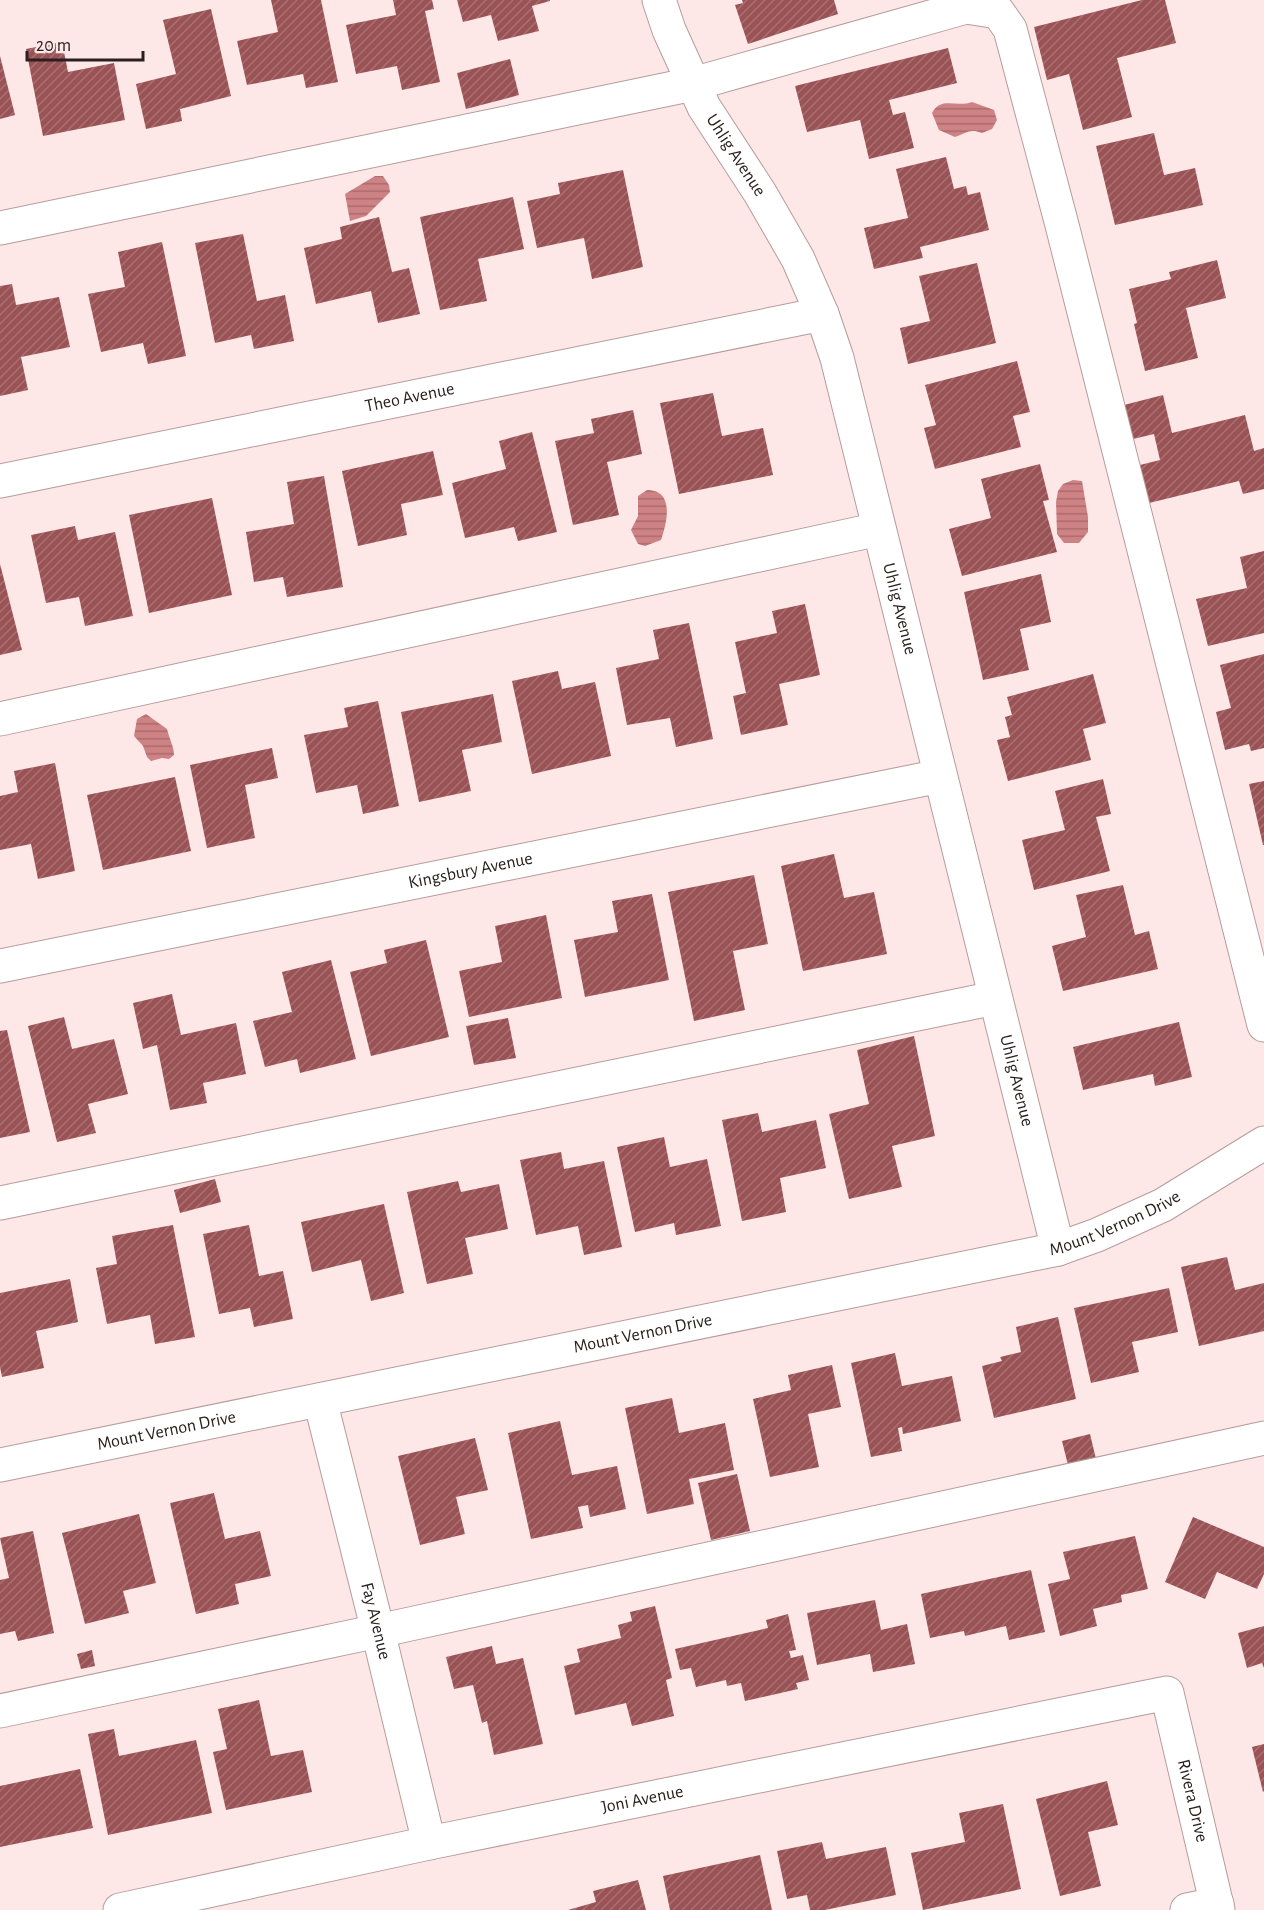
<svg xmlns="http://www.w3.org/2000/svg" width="1264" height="1910" viewBox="0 0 1264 1910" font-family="'Alegreya Sans',sans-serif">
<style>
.water{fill:url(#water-rules)}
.building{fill:url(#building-hatch)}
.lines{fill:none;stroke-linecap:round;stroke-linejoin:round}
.minor-casing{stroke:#b69c9c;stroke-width:35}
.minor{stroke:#fff;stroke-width:33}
.labels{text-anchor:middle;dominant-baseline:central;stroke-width:6;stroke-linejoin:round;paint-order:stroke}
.street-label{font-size:18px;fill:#2a2020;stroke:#fee7e7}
</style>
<defs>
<pattern id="water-rules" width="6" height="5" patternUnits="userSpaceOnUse" patternTransform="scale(1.5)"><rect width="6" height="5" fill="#cf8284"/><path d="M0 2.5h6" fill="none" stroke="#a86a6c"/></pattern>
<pattern id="building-hatch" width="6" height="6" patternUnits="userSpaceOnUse" patternTransform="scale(1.5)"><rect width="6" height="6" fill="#9b5255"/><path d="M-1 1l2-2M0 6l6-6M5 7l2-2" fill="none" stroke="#a67274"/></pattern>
</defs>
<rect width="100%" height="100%" fill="#fee7e7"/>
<g class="water">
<path d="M972 102 994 110 997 120 992 129 982 133C970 128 966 133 955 137L939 130 932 113C941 96 956 108 972 102Z"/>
<path d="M375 176H383L389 185 390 192 366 216 350 221 345 194Z"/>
<path d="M1073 480 1082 481 1088 517V532L1079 543H1064L1057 534 1056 502 1058 491 1063 484Z"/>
<path d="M647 490C675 490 667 523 661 540L645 546 638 544 631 530 638 516V496Z"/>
<path d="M146 714 167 729C169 738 174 747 174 755L169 759 162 758 151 761 147 757 143 746 134 736 137 719Z"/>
</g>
<g class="building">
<path d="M271 0H321L338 82 306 88 303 74 247 85 237 41 278 32Z"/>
<path d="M393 0H432L434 9 425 11 440 82 402 90 397 66 356 74 346 25 396 15Z"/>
<path d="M457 0H550V1L532 6 539 31 498 41 491 15 463 22Z"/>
<path d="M742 0H834L838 14 748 44 735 5 743 3Z"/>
<path d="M1142 0H1165L1176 43 1117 58 1132 117 1083 130 1069 74 1047 80 1034 27Z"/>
<path d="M211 9 231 96 180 109 182 121 146 129 136 84 176 74 163 20Z"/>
<path d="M62 42 68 72 114 63 125 120 43 136 26 49Z"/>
<path d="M948 48 957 83 889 100 893 115 905 112 914 148 869 159 860 120 807 132 795 86Z"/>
<path d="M0 56 15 115 0 119Z"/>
<path d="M510 59 519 95 466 109 457 73Z"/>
<path d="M1154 133 1164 175 1195 168 1203 205 1115 225 1096 146Z"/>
<path d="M946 157 954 189 966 186 968 195 980 192 989 230 920 247 923 258 874 269 864 228 908 218 896 169Z"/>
<path d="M623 170 643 267 592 279 584 238 537 248 527 201 560 194 558 183Z"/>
<path d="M513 197 524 249 478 259 487 301 440 310 420 217Z"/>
<path d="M379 217 392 272 409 268 420 314 378 323 371 291 316 304 304 248 342 239 340 227Z"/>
<path d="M243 234 257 301 285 295 294 341 254 349 251 335 215 343 195 243Z"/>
<path d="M162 242 186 356 148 364 143 343 101 352 88 294 125 287 118 252Z"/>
<path d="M1217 260 1226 298 1186 308 1198 358 1145 371 1134 324 1137 323 1129 289 1171 279 1169 272Z"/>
<path d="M977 263 996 343 908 364 900 328 930 321 919 276Z"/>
<path d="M12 284 16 305 59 297 70 347 21 357 28 390 0 396V286Z"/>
<path d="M1017 361 1030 412 1013 416 1021 447 935 469 924 428 936 425 925 385Z"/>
<path d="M713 393 722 436 763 428 773 475 679 494 660 403Z"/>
<path d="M1163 395 1172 433 1245 415 1254 451 1264 448V489L1243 494 1239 481 1149 503 1140 465 1160 460 1154 434 1133 439 1124 405Z"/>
<path d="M633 410 642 454 607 462 619 515 573 525 555 441 594 433 591 419Z"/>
<path d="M532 432 557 532 518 541 514 527 465 538 452 483 506 469 499 441Z"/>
<path d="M433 451 443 495 401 504 407 535 358 546 342 471Z"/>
<path d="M1040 464 1049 500 1043 501 1057 552 962 576 949 529 991 518 981 479Z"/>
<path d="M324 476 343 587 287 597 283 577 254 582 246 532 294 524 287 482Z"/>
<path d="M212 498 232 595 149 613 129 515Z"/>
<path d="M75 526 78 540 115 532 133 616 85 626 79 597 46 603 31 535Z"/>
<path d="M1264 551V633L1208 646 1196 599 1247 588 1240 557Z"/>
<path d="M0 564 22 650 0 655Z"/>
<path d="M1041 574 1051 622 1020 629 1029 670 983 680 964 592Z"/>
<path d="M805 604 820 675 779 684 788 725 741 735 733 696 746 693 735 642 777 633 772 611Z"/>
<path d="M689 623 713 739 676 747 670 718 627 725 616 668 659 659 653 630Z"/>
<path d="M1264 654V748L1251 751 1249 744 1225 750 1216 712 1231 708 1220 665Z"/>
<path d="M558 671 562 689 595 682 611 756 532 774 512 681Z"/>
<path d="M1093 674 1106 723 1083 729 1091 760 1008 781 997 740 1010 737 1005 717 1012 715 1007 697Z"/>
<path d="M493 694 502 742 462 750 471 791 419 802 401 712Z"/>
<path d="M378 701 399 806 363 814 357 785 316 793 304 735 348 727 344 708Z"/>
<path d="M272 748 278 778 245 785 255 838 207 848 190 765Z"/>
<path d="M55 763 75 871 38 879 31 844 0 850V796L18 792 14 771Z"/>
<path d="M175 777 191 851 103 870 87 795Z"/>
<path d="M1103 779 1111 814 1096 817 1110 871 1034 890 1022 840 1065 830 1055 791Z"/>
<path d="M1264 781V845H1263L1249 784Z"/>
<path d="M834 854 844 898 874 892 887 954 803 971 781 866Z"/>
<path d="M754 875 768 944 733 951 745 1010 694 1021 668 892Z"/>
<path d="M1123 885 1135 935 1149 931 1158 969 1063 991 1052 946 1086 937 1076 895Z"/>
<path d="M652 894 669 980 585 997 574 940 618 932 612 901Z"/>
<path d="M546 915 562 998 469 1017 459 971 502 962 495 926Z"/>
<path d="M426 940 449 1037 371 1056 350 972 387 963 384 950Z"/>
<path d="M331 960 356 1059 300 1073 297 1059 265 1067 253 1021 292 1012 282 972Z"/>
<path d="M172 994 181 1035 236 1023 246 1074 203 1083 207 1103 170 1110 157 1045 143 1049 133 1003Z"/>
<path d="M64 1017 72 1049 114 1039 128 1094 88 1104 96 1133 57 1142 28 1026Z"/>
<path d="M508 1018 516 1058 474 1065 466 1026Z"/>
<path d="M1179 1022 1192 1077 1155 1086 1153 1074 1083 1090 1073 1047Z"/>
<path d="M7 1030 30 1132 0 1138V1031Z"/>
<path d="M914 1036 935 1136 892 1146 902 1187 849 1199 829 1114 869 1104 857 1050Z"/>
<path d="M758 1113 762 1132 816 1120 826 1168 780 1178 786 1212 742 1221 722 1120Z"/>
<path d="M664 1137 670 1167 707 1159 721 1226 676 1235 674 1223 635 1232 617 1147Z"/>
<path d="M561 1152 564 1169 604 1161 622 1247 584 1255 578 1226 536 1235 520 1160Z"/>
<path d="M215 1179 221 1202 180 1213 174 1190Z"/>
<path d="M458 1181 461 1192 499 1184 508 1229 465 1238 473 1274 427 1284 407 1192Z"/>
<path d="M384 1204 404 1293 371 1301 361 1260 312 1272 301 1222Z"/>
<path d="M173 1225 195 1337 155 1344 150 1315 107 1324 96 1268 117 1264 112 1236Z"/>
<path d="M249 1225 259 1276 283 1271 293 1319 254 1327 250 1308 219 1314 203 1234Z"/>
<path d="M1227 1257 1235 1290 1264 1283V1331L1199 1346 1181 1267Z"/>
<path d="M70 1279 78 1322 36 1331 44 1368 2 1377 0 1367V1293Z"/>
<path d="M1169 1288 1178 1332 1132 1342 1139 1372 1091 1383 1074 1308Z"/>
<path d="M1058 1317 1076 1399 994 1418 982 1366 1002 1361 1000 1357 1021 1352 1016 1327Z"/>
<path d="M895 1353 902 1386 952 1376 961 1421 903 1434 902 1427 898 1428 902 1451 871 1457 851 1363Z"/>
<path d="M832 1365 841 1407 808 1414 819 1467 770 1477 753 1399 791 1390 788 1375Z"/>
<path d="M672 1398 679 1433 725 1423 734 1470 689 1479 694 1504 647 1514 625 1408Z"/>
<path d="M560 1421 572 1475 617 1466 626 1509 590 1517 588 1505 578 1507 583 1528 531 1539 508 1433Z"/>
<path d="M1090 1434 1096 1459 1068 1465 1062 1441Z"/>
<path d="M475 1438 488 1490 456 1497 465 1534 420 1545 398 1456Z"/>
<path d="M737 1474 750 1531 711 1540 698 1483Z"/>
<path d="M214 1493 225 1539 260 1531 271 1576 235 1584 239 1604 196 1614 170 1503Z"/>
<path d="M139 1514 156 1583 123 1591 129 1613 85 1624 62 1533Z"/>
<path d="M1193 1517 1264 1547V1574L1257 1589 1217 1572 1205 1599 1165 1582Z"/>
<path d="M33 1531 54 1633 18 1641 15 1631 0 1634V1580L9 1578 0 1538Z"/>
<path d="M1135 1536 1148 1589 1121 1595 1122 1602 1093 1609 1097 1626 1060 1636 1048 1584 1070 1579 1063 1552Z"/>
<path d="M1031 1570 1045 1632 1009 1640 1006 1626 965 1636 964 1631 930 1638 921 1594Z"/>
<path d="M875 1600 881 1630 907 1624 915 1664 873 1672 870 1654 817 1665 807 1613Z"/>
<path d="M655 1606 672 1678 666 1680 674 1716 632 1726 626 1703 575 1715 564 1666 580 1662 577 1649 621 1638 618 1625 632 1621 630 1612Z"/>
<path d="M788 1614 796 1650 789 1651 791 1658 803 1655 809 1680 796 1683 798 1689 745 1701 741 1683 727 1686 726 1680 696 1687 691 1668 680 1670 675 1649 768 1628 766 1620Z"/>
<path d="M1264 1626V1668L1262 1663 1247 1668 1238 1633Z"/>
<path d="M492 1646 496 1664 523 1658 543 1744 494 1755 487 1721 482 1723 473 1685 454 1689 446 1657Z"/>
<path d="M92 1650 95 1666 81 1669 77 1654Z"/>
<path d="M259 1700 271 1756 303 1750 312 1792 226 1810 213 1752 227 1749 218 1709Z"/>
<path d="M114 1729 119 1756 196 1740 212 1813 108 1835 88 1734Z"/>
<path d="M1264 1744V1791L1263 1792 1252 1747Z"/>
<path d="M80 1769 93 1828 0 1847V1786Z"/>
<path d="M1107 1781 1118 1825 1088 1832 1101 1886 1060 1896 1036 1799Z"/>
<path d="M1003 1804 1021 1889 923 1910 911 1853 965 1842 959 1813Z"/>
<path d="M822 1842 826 1859 886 1847 896 1895 825 1910H810L807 1895 787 1899 777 1851Z"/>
<path d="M760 1855 772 1910H670L663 1876Z"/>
<path d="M638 1880 646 1910H568L596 1902 593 1891Z"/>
</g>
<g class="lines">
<defs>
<g id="minor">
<path id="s1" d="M659 0 669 30 704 107 760 193 798 259 822 314 837 358 1058 1249"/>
<path d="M0 228 693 84 966 7 998 12 1010 29 1062 225 1264 1025"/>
<path id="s2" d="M0 481 822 314"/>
<path d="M0 719 879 529"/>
<path id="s3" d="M0 966 940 776"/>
<path d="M0 1203 995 998"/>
<path id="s4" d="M320 1400 378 1631 429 1843"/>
<path id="s5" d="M0 1465 1058 1249 1097 1235 1163 1205 1264 1143"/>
<path d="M0 1711 378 1631 1264 1438"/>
<path id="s6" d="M120 1910 429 1843 1167 1693 1218 1910"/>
<path d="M1187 1910 1217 1904"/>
</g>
</defs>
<use href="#minor" class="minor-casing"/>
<use href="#minor" class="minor"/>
</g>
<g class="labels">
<g class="street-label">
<text stroke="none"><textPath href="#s1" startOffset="174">Uhlig Avenue</textPath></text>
<text stroke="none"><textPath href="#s2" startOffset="418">Theo Avenue</textPath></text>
<text stroke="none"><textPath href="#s1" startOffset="660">Uhlig Avenue</textPath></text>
<text stroke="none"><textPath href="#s3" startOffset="480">Kingsbury Avenue</textPath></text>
<text stroke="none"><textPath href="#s1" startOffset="1146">Uhlig Avenue</textPath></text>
<text stroke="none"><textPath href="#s5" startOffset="1142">Mount Vernon Drive</textPath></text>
<text stroke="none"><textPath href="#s5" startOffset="656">Mount Vernon Drive</textPath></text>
<text stroke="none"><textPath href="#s5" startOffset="170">Mount Vernon Drive</textPath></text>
<text stroke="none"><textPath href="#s4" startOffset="228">Fay Avenue</textPath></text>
<text stroke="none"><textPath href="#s6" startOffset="534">Joni Avenue</textPath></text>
<text stroke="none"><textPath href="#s6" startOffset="1180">Rivera Drive</textPath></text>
</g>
</g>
<path d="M27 51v9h116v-9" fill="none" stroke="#2a2020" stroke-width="3"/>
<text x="36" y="51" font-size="18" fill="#2a2020" stroke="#fee7e7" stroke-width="4.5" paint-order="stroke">20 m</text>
</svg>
